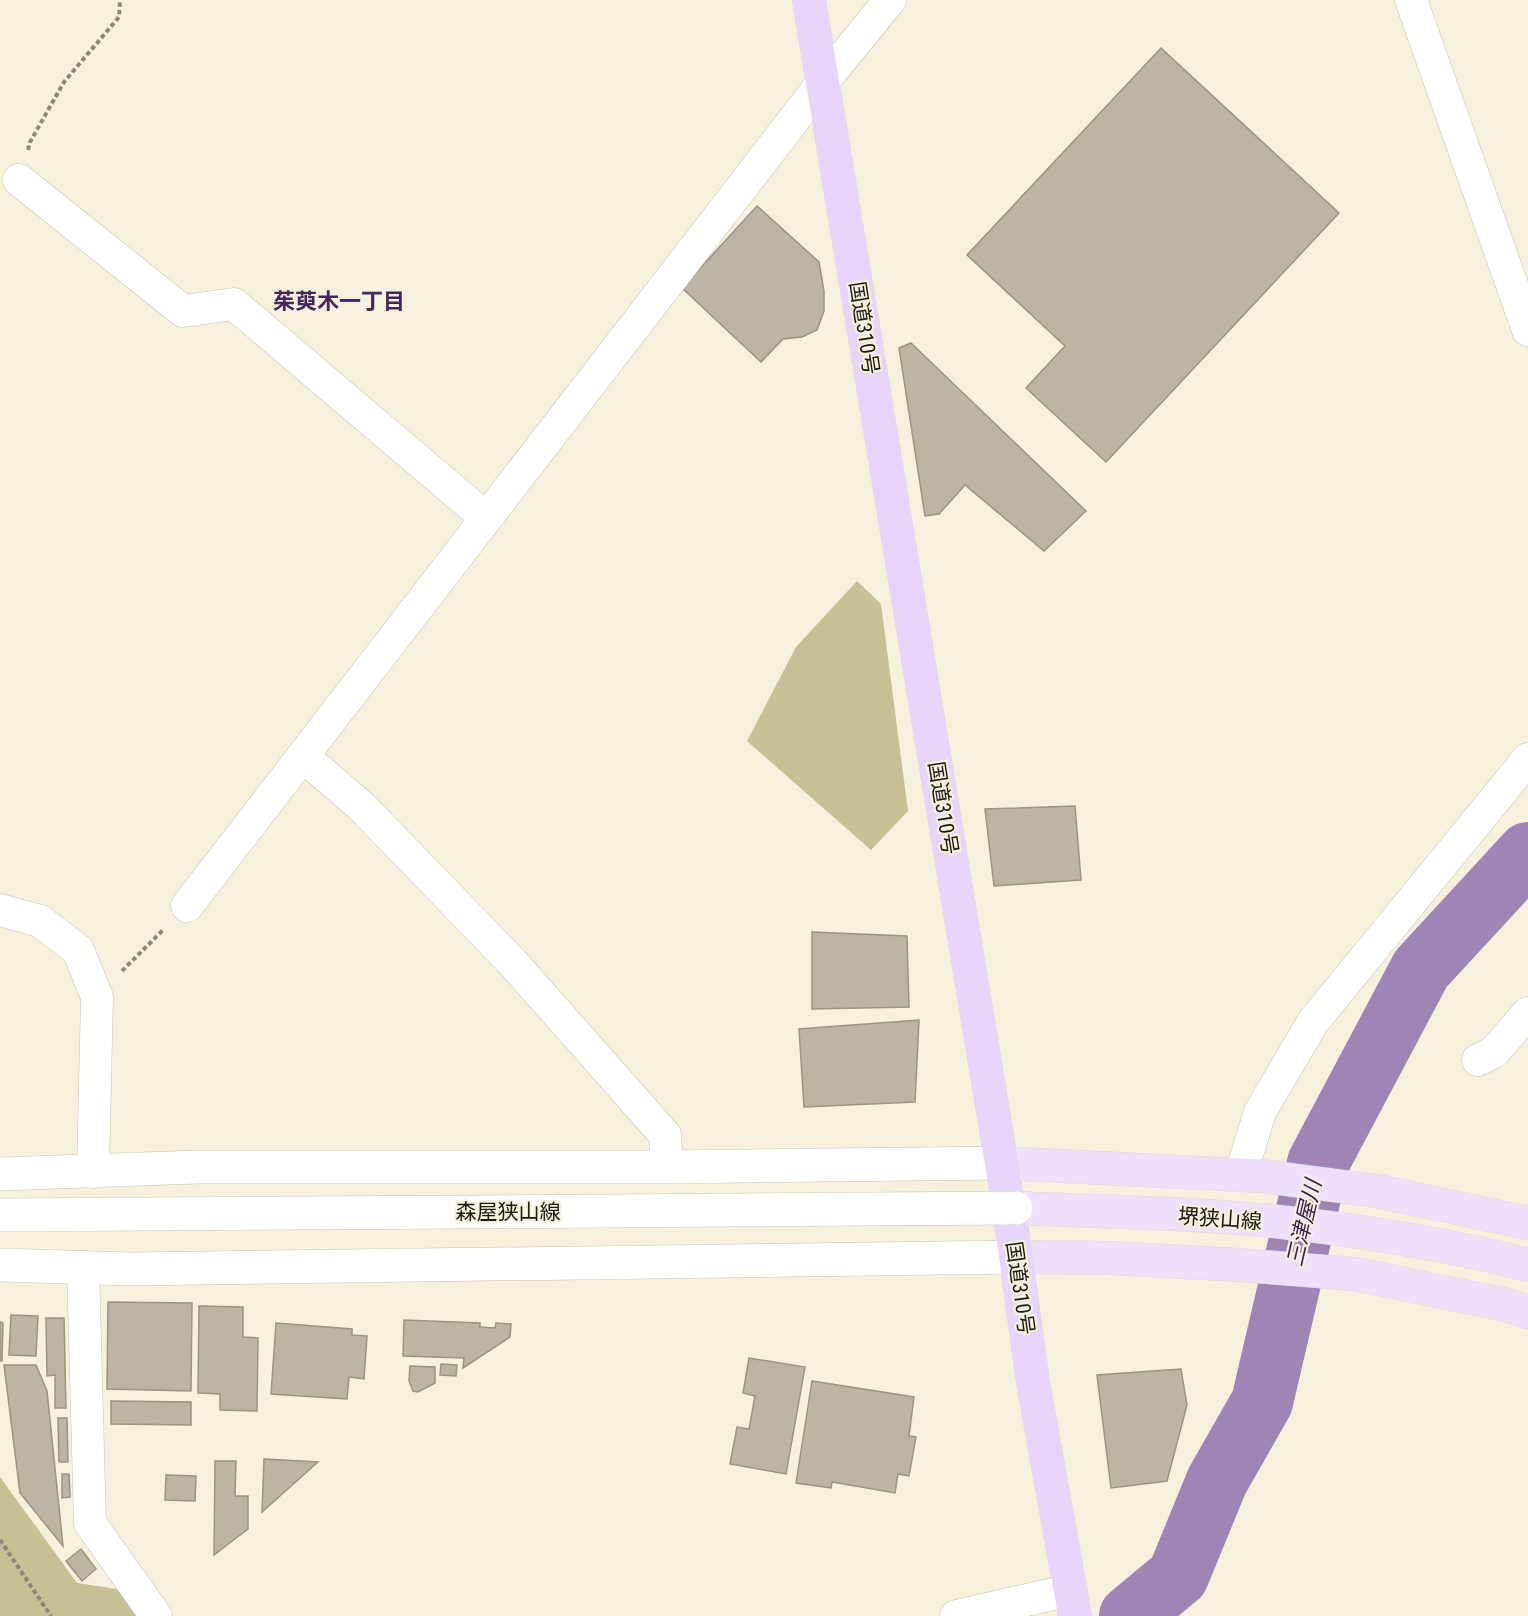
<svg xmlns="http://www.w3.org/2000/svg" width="1528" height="1616" viewBox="0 0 1528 1616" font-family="'Roboto Condensed','Noto Sans JP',sans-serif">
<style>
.green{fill:#c7c094}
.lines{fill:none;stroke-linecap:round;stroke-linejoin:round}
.river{stroke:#9f85b6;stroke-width:62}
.building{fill:#bab6a3;stroke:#989582;stroke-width:1.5}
.minor-casing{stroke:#c6c3af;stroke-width:33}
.secondary-casing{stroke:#c6c3af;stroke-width:34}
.primary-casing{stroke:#dbdbd9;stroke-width:34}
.trunk-casing{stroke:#dbdbd9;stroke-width:34}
.path{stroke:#8b887a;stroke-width:4;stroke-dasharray:4.5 3;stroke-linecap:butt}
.minor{stroke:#fff;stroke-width:32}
.secondary{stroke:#fff;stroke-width:33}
.primary{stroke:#eedffb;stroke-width:33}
.trunk{stroke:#e8d4fa;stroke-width:33}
.secondary-bridge-casing{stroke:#c6c3af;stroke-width:34;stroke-linecap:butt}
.secondary-bridge{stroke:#fff;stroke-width:33}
.labels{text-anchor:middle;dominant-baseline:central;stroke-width:4.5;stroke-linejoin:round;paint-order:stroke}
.street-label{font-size:21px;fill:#1c1b13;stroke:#f5f1dd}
.neighbourhood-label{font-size:22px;font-weight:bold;fill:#46255d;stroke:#f5f1dd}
.water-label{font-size:22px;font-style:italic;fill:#3c1854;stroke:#f5f1dd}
</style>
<rect width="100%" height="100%" fill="#f5f1dd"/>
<g class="green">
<path d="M857 581 881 604 908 811 871 850 747 741 796 647Z"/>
<path d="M0 1477 77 1583 123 1590 142 1616H0Z"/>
</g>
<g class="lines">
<path class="river" d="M1130 1616 1178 1576 1217 1481 1262 1402 1318 1163 1421 969 1528 853"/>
</g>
<g class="building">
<path d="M1161 48 1339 213 1106 462 1026 388 1065 346 967 255Z"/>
<path d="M757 206 819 262 824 291V311L817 330 802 337 783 339 761 362 682 288Z"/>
<path d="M911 343 1086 511 1044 551 965 485 939 514 925 516 899 348Z"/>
<path d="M1075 806 1081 880 994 886 985 809Z"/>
<path d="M812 932 907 936 909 1007 812 1009Z"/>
<path d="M919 1020 915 1102 804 1107 799 1029Z"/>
<path d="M108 1302 192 1303 191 1391 107 1389Z"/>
<path d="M199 1306 243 1307V1337L258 1338 257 1411 220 1410V1394L198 1393Z"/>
<path d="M11 1315 38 1316 36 1356 9 1355Z"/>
<path d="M46 1318H64L66 1408H55V1375L47 1376Z"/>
<path d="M404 1320 480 1323V1327L495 1328 496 1323 511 1324 510 1337 463 1368 464 1358 403 1356Z"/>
<path d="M0 1322 3 1323 2 1361H0Z"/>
<path d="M276 1323 352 1329V1335L367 1336 364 1379 349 1377 347 1399 271 1394Z"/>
<path d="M749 1358 805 1367 786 1474 730 1464 737 1427 749 1429 755 1396 743 1393Z"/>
<path d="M441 1364 457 1365 456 1376 440 1375Z"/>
<path d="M4 1365H36L47 1391 63 1546 20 1493Z"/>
<path d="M410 1366 435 1367V1383L418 1392 413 1391 409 1381Z"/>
<path d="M1181 1369 1187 1405 1167 1481 1111 1488 1097 1375Z"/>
<path d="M812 1381 914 1397 909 1436 916 1437 909 1476 898 1474 895 1493 832 1482 831 1488 796 1483Z"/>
<path d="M111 1401 191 1402V1425L111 1424Z"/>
<path d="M58 1418H67L68 1462H59Z"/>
<path d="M264 1459 318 1462 262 1512Z"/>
<path d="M215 1461H236L235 1496H248V1529L214 1555Z"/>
<path d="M62 1474H69L70 1497 62 1498Z"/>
<path d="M166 1475 196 1476 195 1501 165 1500Z"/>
<path d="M81 1549 96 1569 82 1581 66 1561Z"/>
</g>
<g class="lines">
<defs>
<g id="minor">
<path d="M1411 0 1528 330"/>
<path d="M19 180 183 311 234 304 486 518"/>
<path d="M304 757 362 807 514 964 665 1135 667 1167"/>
<path d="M187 906 823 82 890 0"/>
<path d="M0 910 40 921 78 950 97 997 93 1172"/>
<path d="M1478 1060 1494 1052 1528 1013"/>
<path d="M1241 1174 1260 1112 1313 1022 1528 759"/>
<path d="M83 1267 90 1523 156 1616"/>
<path d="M956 1616 1071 1590"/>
</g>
<g id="secondary">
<path d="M0 1174 198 1167H667L1002 1163"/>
<path d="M0 1215 609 1211"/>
<path d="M0 1265 131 1269 1016 1257"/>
</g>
<g id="primary">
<path d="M1002 1163 1261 1176 1377 1191 1528 1223"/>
<path d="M1016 1208C1104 1212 1193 1213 1281 1222 1364 1231 1447 1244 1528 1265"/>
<path d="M1016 1257 1110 1258 1239 1265 1355 1274 1507 1305 1528 1312"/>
</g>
<path id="trunk" d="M809 0 1009 1208 1033 1382 1075 1616"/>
</defs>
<use href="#minor" class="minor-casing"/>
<use href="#secondary" class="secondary-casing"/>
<use href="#primary" class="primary-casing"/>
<use href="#trunk" class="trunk-casing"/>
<g class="path">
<path d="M28 150 30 142 64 82 119 17 120 0"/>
<path d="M122 971 163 930"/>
<path d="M0 1540 51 1616"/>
</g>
<use href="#minor" class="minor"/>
<use href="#secondary" class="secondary"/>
<use href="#primary" class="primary"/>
<use href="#trunk" class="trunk"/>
<defs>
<path id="secondary-bridge" d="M609 1211 1016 1208"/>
</defs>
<use href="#secondary-bridge" class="secondary-bridge-casing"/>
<use href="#secondary-bridge" class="secondary-bridge"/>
</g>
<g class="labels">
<g class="street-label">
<text transform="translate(864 328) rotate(81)">国道310号</text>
<text transform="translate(943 808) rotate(81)">国道310号</text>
<text x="508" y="1212">森屋狭山線</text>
<text transform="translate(1220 1219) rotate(4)">堺狭山線</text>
<text transform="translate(1020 1288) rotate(82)">国道310号</text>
</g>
<g class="neighbourhood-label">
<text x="339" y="301">茱萸木一丁目</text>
</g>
<g class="water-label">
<text transform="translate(1304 1223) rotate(-77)">三津屋川</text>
</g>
</g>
</svg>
